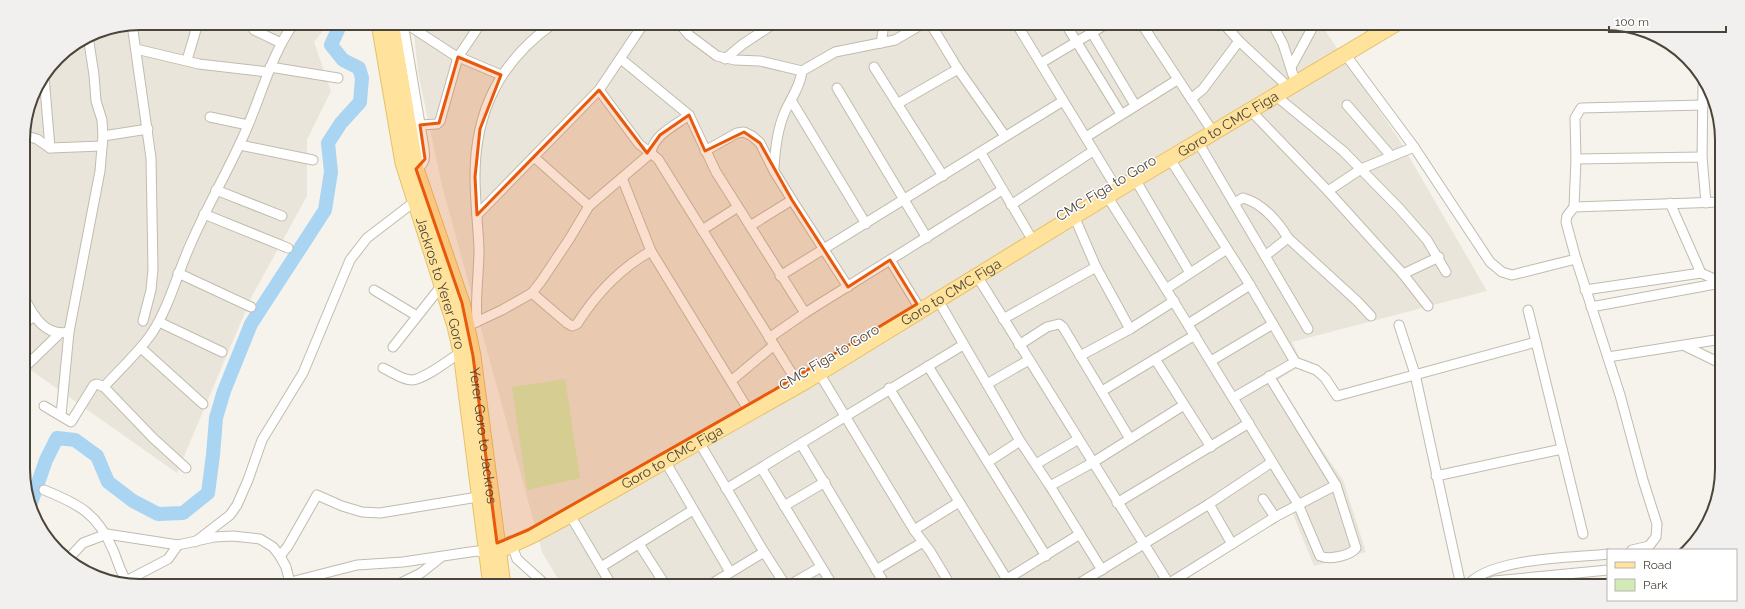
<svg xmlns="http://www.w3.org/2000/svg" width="1745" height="609" viewBox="0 0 1745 609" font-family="Raleway,sans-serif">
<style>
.residential{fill:#eae5da}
.green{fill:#d2eab5}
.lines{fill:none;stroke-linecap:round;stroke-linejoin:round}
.river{stroke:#a9d4f2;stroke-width:14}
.minor-casing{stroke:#c2bbae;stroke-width:11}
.primary-casing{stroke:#e6c16a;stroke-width:17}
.minor{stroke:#fff;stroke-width:9}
.primary{stroke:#ffe39c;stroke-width:15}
.marked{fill:#e8590c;fill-opacity:0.2;stroke:#e8590c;stroke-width:3;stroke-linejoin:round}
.labels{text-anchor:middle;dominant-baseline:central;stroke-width:3;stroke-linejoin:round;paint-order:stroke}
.street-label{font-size:14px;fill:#4b4439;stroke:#fff}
.rim{fill:none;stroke:#4b4439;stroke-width:2}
</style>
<rect width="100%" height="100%" fill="#f6f3ec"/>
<g class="residential">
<path d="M140 23H329L314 42 331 91 307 140V196L251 298 177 473 25 366 23 132 35 88 63 52 95 32Z"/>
<path d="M413 23H1320L1400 141 1487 291 1292 342 1303 364 1275 382 1343 480 1366 552 1314 566 1292 512 1174 586H562L542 552 441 182 418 72Z"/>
</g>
<path class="green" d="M565 379 580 478 527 490 512 387Z"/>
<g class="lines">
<path class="river" d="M31 503 46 460 57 438 75 440 97 456 108 482 133 501 158 514 183 513 208 493 213 455 216 418 224 391 251 324 325 210 331 172 328 143 341 123 360 102 362 78 359 68 343 60 331 45 341 23"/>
<defs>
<g id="minor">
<path d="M403 23 424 148C425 158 426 163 416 169"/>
<path d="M405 23 454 55 501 75"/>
<path d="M679 23 689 35 717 56 735 60 760 61 802 71 835 52 895 40 924 23"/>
<path d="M881 23 883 31 881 43"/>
<path d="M930 23 958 69 1005 136"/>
<path d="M1016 23 1114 184"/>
<path d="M1065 23 1121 114"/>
<path d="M1141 23 1209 126"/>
<path d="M1223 23 1239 41 1283 82"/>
<path d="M1272 23 1283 44 1293 75 1298 83"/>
<path d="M132 24 151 158 153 269 151 290 143 321"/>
<path d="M254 30 281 43"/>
<path d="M1092 33 1135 105"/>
<path d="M136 49 199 64 268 72"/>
<path d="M1345 54 1414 147 1490 262 1502 272 1512 275 1576 259"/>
<path d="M621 59 689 115 716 172 805 313"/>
<path d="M725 59 743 44 775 23"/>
<path d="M187 60 198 23"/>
<path d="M1041 63 1108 23"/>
<path d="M270 67 338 78"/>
<path d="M874 67 943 176"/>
<path d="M1291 67 1315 23"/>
<path d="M44 76 50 148"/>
<path d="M837 88 927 238"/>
<path d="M599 90 639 144 658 159 794 377"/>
<path d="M1276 96 1343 151 1399 208 1427 240 1446 272"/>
<path d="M1191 99 1203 89 1239 41"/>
<path d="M791 100 866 224"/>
<path d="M897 104 958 69"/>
<path d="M1347 105 1391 156"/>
<path d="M1251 111 1328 191 1403 274 1428 306"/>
<path d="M210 117 248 125"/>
<path d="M420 125 437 124 440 121 458 57 481 23"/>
<path d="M23 135 37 139 50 148 102 146"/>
<path d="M103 136 148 129"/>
<path d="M1086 137 1177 80"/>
<path d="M1198 142 1308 329"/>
<path d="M240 145 313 160"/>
<path d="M705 151 737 133 744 132 752 136 760 143 774 171 792 200 848 287"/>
<path d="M981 153 1029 234"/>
<path d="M534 157 589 206"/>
<path d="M1702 157 1703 86"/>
<path d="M1170 159 1250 285 1295 362 1316 370 1325 378 1337 396 1536 342 1528 310"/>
<path d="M1576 159 1702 157 1706 203"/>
<path d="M774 168C775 150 777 131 784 114 790 99 800 88 802 71"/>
<path d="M622 178 651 251 746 406"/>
<path d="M1135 179 1190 273"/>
<path d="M216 190 282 216"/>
<path d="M1328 191 1361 169 1414 147"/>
<path d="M1107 196 1166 289 1298 504 1320 556C1329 560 1350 556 1356 548L1355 545 1336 485 1269 376"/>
<path d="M1234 203 1243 198 1246 199C1263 204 1279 223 1288 238L1357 301 1371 316"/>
<path d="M1670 203 1701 273 1721 282"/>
<path d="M1011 205 1093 151"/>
<path d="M1574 207 1576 159 1575 118 1581 108 1703 105"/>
<path d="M204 214 288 248"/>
<path d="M477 215 599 90 644 23"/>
<path d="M1074 216 1096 267 1130 329"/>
<path d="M750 226 792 200"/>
<path d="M702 230 738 207"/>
<path d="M1265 256 1288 238"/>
<path d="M890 260 917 304"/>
<path d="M178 273 251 307"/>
<path d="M1403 274 1439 257"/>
<path d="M780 276 1063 101"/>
<path d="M977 276 1169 584"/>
<path d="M1166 289 1227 249"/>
<path d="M374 290 417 316"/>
<path d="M1585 290 1701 273"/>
<path d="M532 293 567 323 572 326 577 324C596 294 619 269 651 251"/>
<path d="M24 297C33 316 45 337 69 332"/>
<path d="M938 300 1020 441 1050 486 1102 570"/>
<path d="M1591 307 1721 283"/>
<path d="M1003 319 1096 267"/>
<path d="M159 322 222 352"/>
<path d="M477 322C475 297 479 273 479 249 478 225 475 200 475 176 475 111 500 61 554 23"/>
<path d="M24 323 35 316"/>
<path d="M472 324 502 310 532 293 542 280 570 238 589 206 651 153C653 135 676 125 689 115"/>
<path d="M1188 324 1250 285"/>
<path d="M1399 325 1415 374 1461 586"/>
<path d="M769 338 805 313 1002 190"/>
<path d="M1536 342 1583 534"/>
<path d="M1019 345 1047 327 1059 324 1063 327 1130 439"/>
<path d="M1685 346 1722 364"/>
<path d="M393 347 442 285"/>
<path d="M141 348 203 404"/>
<path d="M1080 356 1130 329 1174 301"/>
<path d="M1608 357 1722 339"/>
<path d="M1155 359 1211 447"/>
<path d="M1211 361 1273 324"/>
<path d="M928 366 1046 556"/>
<path d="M25 367 58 335"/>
<path d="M383 368C392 372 402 380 412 380 425 379 449 360 461 352"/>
<path d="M819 373 914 530 930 551 951 586"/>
<path d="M731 381 774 345"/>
<path d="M987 384 1029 360"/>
<path d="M104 387C120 369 139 352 152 333 170 305 178 271 192 241 208 204 230 168 246 130 262 94 271 55 294 23"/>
<path d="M889 388 1011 586"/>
<path d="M1102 391 1195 335"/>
<path d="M1233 398 1295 362"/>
<path d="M44 406 71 422 94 385 97 384 104 387 153 438 186 468"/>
<path d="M61 415 69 332 100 171 103 136 102 120 96 101 94 75 88 36"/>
<path d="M699 442 764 552 786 586"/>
<path d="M801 444 886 586"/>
<path d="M665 461 730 572"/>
<path d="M988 462 1020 441"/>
<path d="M1036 464 1077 440"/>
<path d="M762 469 833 586"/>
<path d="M1436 476 1562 449"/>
<path d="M1050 486 1092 463 1184 405"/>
<path d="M726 489 963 345"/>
<path d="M44 490C79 504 98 514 113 550 118 561 121 576 129 584"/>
<path d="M1263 499 1275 517"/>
<path d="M1117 503 1249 423"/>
<path d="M1209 504 1232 544"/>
<path d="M784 506 825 482"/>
<path d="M570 515 612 586"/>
<path d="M914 530 959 502"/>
<path d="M510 541 517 559 547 586"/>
<path d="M195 542 230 515 237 505 248 480 262 440 303 373 350 260 367 238 414 202"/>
<path d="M639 544 666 586"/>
<path d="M1632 550 1649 546 1656 537 1657 524 1643 480 1620 395 1576 259 1566 222 1567 216 1574 207 1721 202"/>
<path d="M280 556 288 546 317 495 342 506 362 512 380 513 478 497"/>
<path d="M69 558 83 543 107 534 178 545 214 537 233 536 260 539 273 547 280 556 286 567 290 583"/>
<path d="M601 567 693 510"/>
<path d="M876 570 923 542"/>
<path d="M1007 579 1080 534"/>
<path d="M125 584 126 581 168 559 178 545"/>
<path d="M275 586 357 565 403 562 470 552 478 551 486 554"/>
<path d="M395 586 421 573 440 558"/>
<path d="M708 586 764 552"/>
<path d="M788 586 821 567"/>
<path d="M1075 586 1209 504 1272 462"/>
<path d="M1165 586 1275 517 1336 485"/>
<path d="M1467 586C1490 557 1573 558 1608 554"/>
<path d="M1487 586 1494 581 1608 570"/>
</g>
<g id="primary">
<path id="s1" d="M379 23 403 163 455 326 461 352 491 586"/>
<path id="s2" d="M391 23 416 169 462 303 473 356 503 586"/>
<path id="s3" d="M498 551 533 535 570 515 806 381 1117 190 1397 23"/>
</g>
</defs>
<use href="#minor" class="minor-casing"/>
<use href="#primary" class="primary-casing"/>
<use href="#minor" class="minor"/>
<use href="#primary" class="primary"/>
</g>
<path class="marked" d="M458 57 501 75 480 129 475 177 477 215 599 90 647 153 660 135 689 115 705 151 744 132 760 143 792 200 848 287 890 260 917 304 774 390 528 530 497 543 473 356 462 303 416 169 425 159 420 125 439 123Z"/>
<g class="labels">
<g class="street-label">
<text stroke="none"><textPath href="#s3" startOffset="846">Goro to CMC Figa</textPath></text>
<text transform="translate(1106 188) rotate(-31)">CMC Figa to Goro</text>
<text stroke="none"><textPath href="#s1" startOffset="268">Jackros to Yerer Goro</textPath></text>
<text stroke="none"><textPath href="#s3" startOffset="522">Goro to CMC Figa</textPath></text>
<text transform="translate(829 357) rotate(-31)">CMC Figa to Goro</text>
<text stroke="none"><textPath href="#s2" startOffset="424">Yerer Goro to Jackros</textPath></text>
<text stroke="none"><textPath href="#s3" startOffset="198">Goro to CMC Figa</textPath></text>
</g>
</g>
<path d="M0 0H1745V609H0ZM140 30H1605A110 110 0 0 1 1715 140V469A110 110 0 0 1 1605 579H140A110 110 0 0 1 30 469V140A110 110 0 0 1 140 30Z" fill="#f1f0ef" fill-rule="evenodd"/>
<path class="rim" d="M140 30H1605A110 110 0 0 1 1715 140V469A110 110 0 0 1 1605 579H140A110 110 0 0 1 30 469V140A110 110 0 0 1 140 30Z"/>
<rect x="1607" y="549" width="130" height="52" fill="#ffffff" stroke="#b7b4b0"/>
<rect x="1615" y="562" width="20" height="6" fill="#ffe39c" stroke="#b7b4b0"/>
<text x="1643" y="569" font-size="12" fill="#4b4439">Road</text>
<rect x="1615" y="579" width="20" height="12" fill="#d2eab5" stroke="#b7b4b0"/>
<text x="1643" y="589" font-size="12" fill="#4b4439">Park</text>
<path d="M1609 26v6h117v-6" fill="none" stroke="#4b4439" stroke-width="2"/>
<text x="1615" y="26" font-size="12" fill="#4b4439" stroke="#ffffff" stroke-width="3" paint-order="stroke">100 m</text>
</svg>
